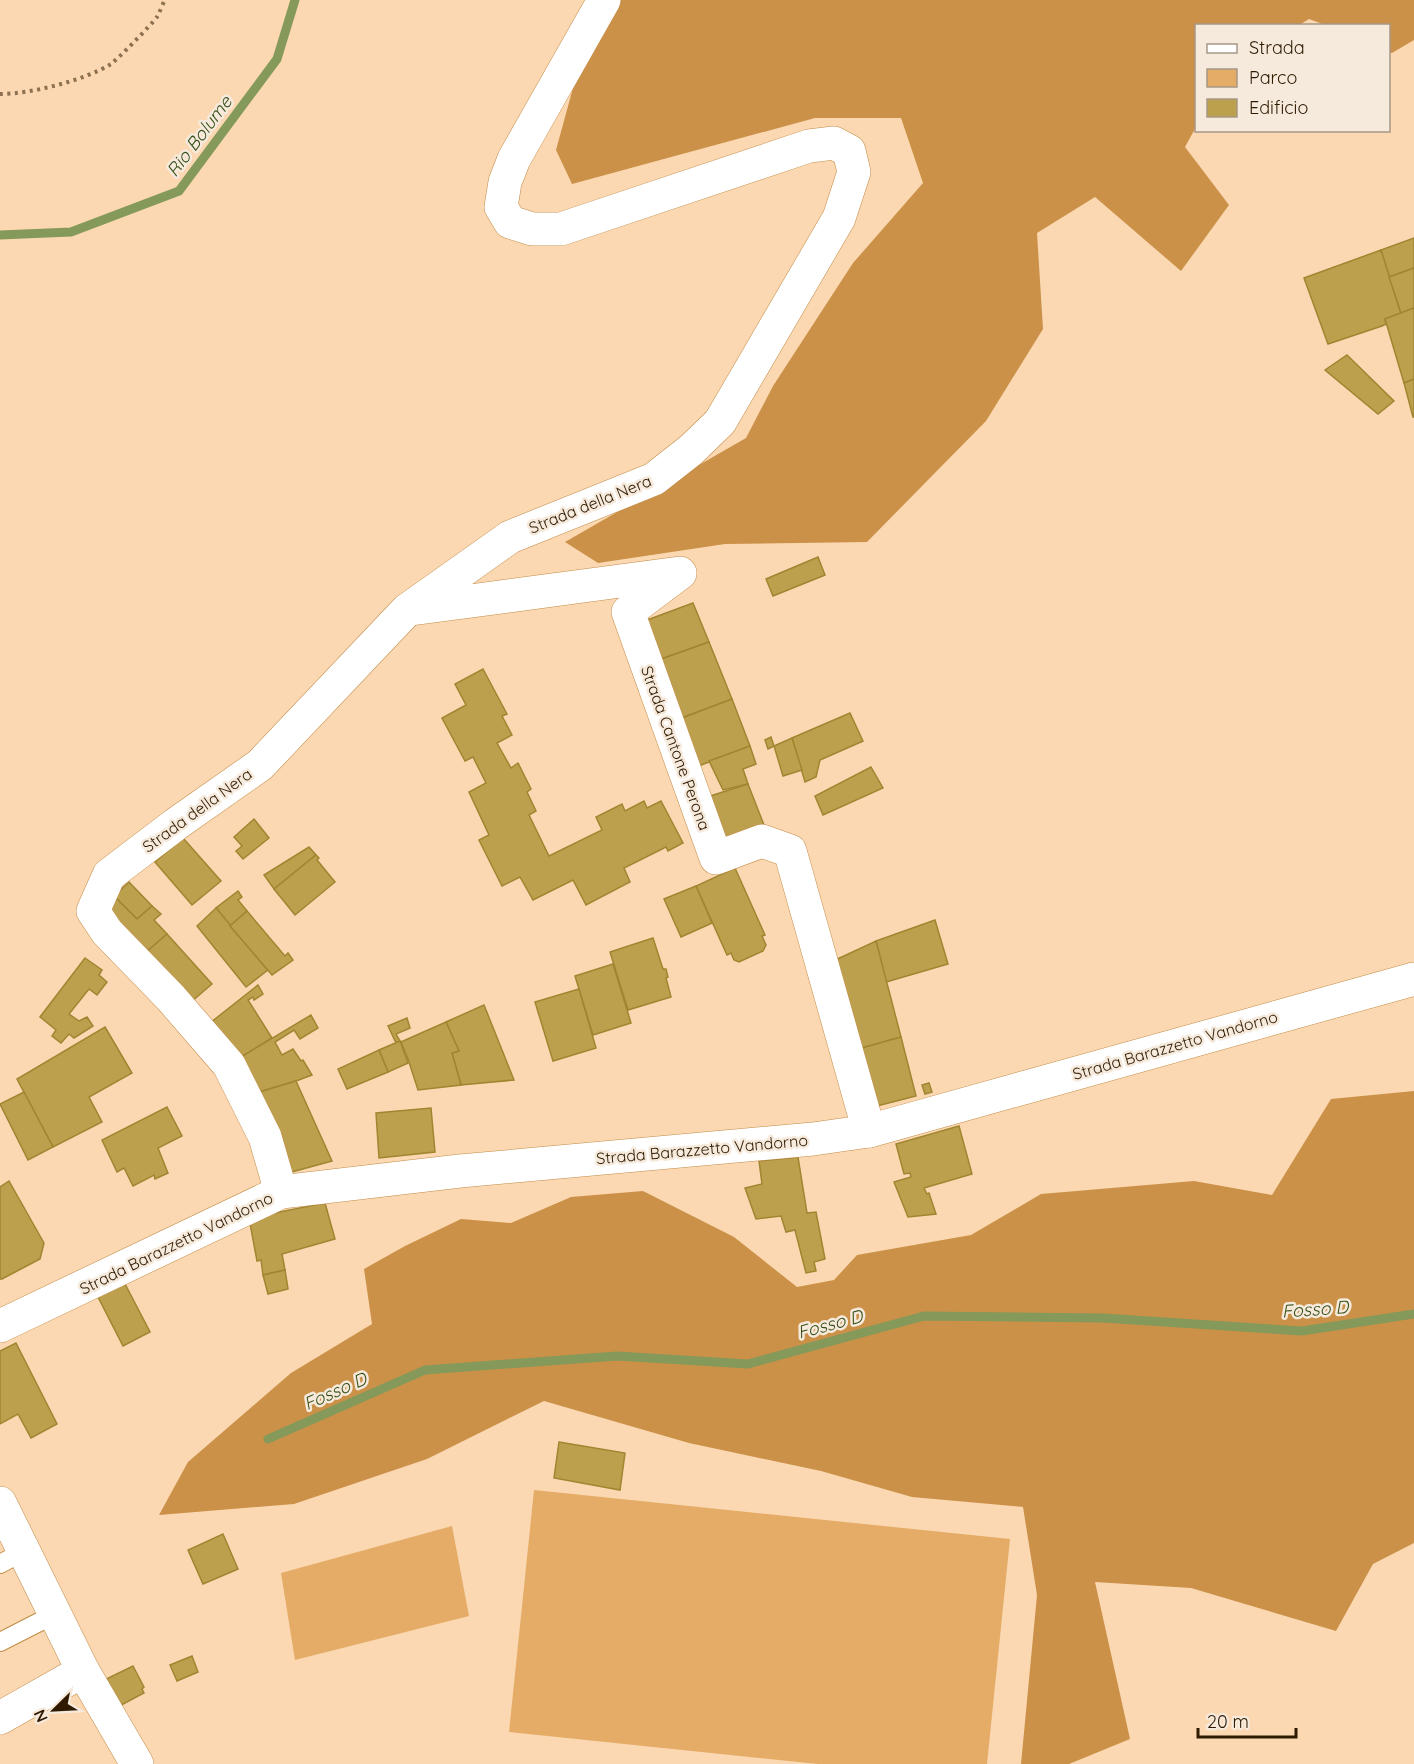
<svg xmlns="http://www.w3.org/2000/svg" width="1414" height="1764" viewBox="0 0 1414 1764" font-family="Quicksand,sans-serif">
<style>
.green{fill:#e5ac68}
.forest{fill:#cb9148}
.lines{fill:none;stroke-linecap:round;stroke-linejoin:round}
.stream{stroke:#84995a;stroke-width:9}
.building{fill:#bda04d;stroke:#a18530;stroke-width:1.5}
.lane-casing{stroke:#c28c48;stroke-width:20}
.street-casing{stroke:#c28c48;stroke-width:34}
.path{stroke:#8c7050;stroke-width:4;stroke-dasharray:3 4.5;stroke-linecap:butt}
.lane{stroke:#fff;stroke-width:18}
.street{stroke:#fff;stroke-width:33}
.labels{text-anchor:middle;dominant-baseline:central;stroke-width:5;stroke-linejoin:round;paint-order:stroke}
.street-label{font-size:16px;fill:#2f1a00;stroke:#f6eadd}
.water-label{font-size:18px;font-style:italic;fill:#375019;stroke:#f6eadd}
</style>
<rect width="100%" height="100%" fill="#fbd8b1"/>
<g class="green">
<path d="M534 1490 1010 1539 987 1764H818L509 1732Z"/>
<path d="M452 1526 469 1616 295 1660 281 1573Z"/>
</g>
<g class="forest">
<path d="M609 0H1414V40L1392 53 1389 52 1388 26 1325 25 1309 19 1299 25 1196 26V127L1185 147 1229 205 1181 271 1095 197 1037 233 1043 329 986 421 867 542 725 544 598 563 565 542 746 438 773 386 853 263 923 183 901 118H815L572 184 556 150 590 26Z"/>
<path d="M1414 1091V1543L1373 1564 1336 1631 1191 1588 1095 1582 1130 1739 1069 1764H1021L1037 1595 1023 1507 912 1497 821 1471 689 1443 544 1401 427 1459 294 1504 159 1515 188 1462 291 1373 372 1324 364 1269 405 1246 461 1219 511 1223 571 1197 643 1191 734 1237 797 1287 834 1280 857 1255 971 1235 1041 1194 1194 1181 1272 1195 1331 1099Z"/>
</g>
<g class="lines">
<g class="stream">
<path d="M0 235 71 232 179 191 277 59 295 0"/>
<path d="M268 1439 425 1370 617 1356 748 1364 924 1316 1103 1318 1302 1331 1414 1314"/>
</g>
</g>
<g class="building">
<path d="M1414 238V268L1389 277 1381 250Z"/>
<path d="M1381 250 1401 313 1385 319 1386 324 1382 326 1328 344 1304 278Z"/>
<path d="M1414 268V308L1401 313 1389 277Z"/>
<path d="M1414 308V379L1404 383 1385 319Z"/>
<path d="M1347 355 1394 401 1378 414 1325 370Z"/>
<path d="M1414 379V417H1413L1404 383Z"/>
<path d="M818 557 825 575 773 596 766 579Z"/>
<path d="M693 603 709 642 653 662 639 623Z"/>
<path d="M709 642 732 699 674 721 653 662Z"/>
<path d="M483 669 507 714 502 716 512 735 497 743 511 768 518 763 531 789 527 792 536 811 529 815 549 856 602 830 596 817 622 804 625 811 644 801 647 808 661 801 683 843 668 851 666 847 624 868 630 882 586 905 573 880 533 900 520 877 502 886 479 840 489 835 469 792 486 783 473 757 465 761 442 718 466 705 455 684Z"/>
<path d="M732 699 750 746 691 769 674 721Z"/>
<path d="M850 713 863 741 820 760 816 777 805 782 792 738Z"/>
<path d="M771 737 774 746 768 749 765 740Z"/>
<path d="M792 738 802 770 783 776 774 746Z"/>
<path d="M750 746 756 764 743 769 748 784 723 790 709 761Z"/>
<path d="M871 767 883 788 823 815 815 796Z"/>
<path d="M748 784 764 825 723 840 707 797Z"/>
<path d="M254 819 269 838 243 859 236 851 242 846 234 837Z"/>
<path d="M183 838 221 881 192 905 155 862Z"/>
<path d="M309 847 316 855 274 889 264 875Z"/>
<path d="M316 855 319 858 317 860 335 882 295 915 274 889Z"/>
<path d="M735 868 765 935 762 936 766 945 763 951 739 962 734 960 731 953 727 955 696 886Z"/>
<path d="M129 882 152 906 137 919 114 896Z"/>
<path d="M696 886 712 923 681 937 664 899Z"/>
<path d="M238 891 242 897 238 900 247 911 230 926 216 908Z"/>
<path d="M114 896 137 919 152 906 161 914 154 920 167 934 144 954 101 909Z"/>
<path d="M216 908 268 970 246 987 197 926Z"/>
<path d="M247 911 285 956 288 953 293 960 272 975 230 926Z"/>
<path d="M935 920 948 964 886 982 876 941Z"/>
<path d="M167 934 212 984 191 1002 144 954Z"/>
<path d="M653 938 663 969H666L668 977 666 978 671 997 628 1010 610 952Z"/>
<path d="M876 941 901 1037 855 1050 831 962Z"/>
<path d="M85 958 102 970 99 975 107 982 97 995 89 989 69 1014 79 1021 87 1017 93 1026 74 1038 69 1034 61 1043 52 1036 56 1030 40 1017Z"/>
<path d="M613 964 631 1023 593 1035 575 976Z"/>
<path d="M258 985 263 994 254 1000 253 997 248 1000 272 1038 236 1060 210 1023Z"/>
<path d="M579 989 596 1048 553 1061 535 1002Z"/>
<path d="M484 1005 514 1080 461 1085 452 1053 459 1051 446 1022Z"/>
<path d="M311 1015 318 1028 300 1039 294 1030 275 1042 282 1055 293 1049 301 1061 303 1060 312 1075 296 1081 256 1093 236 1060Z"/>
<path d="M407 1018 410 1028 396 1034 400 1041 396 1043 388 1026Z"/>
<path d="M446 1022 459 1051 452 1053 461 1085 418 1090 408 1059 401 1042Z"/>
<path d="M105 1027 132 1073 89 1097 102 1122 53 1147 17 1079Z"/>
<path d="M901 1037 916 1096 869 1108 855 1050Z"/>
<path d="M400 1041 408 1063 388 1072 379 1050Z"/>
<path d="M379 1050 388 1072 347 1089 338 1069Z"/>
<path d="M296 1081 332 1161 288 1173 256 1093Z"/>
<path d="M929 1083 932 1092 925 1094 922 1085Z"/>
<path d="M24 1092 53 1147 28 1160 0 1104Z"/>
<path d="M167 1107 182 1136 158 1148 168 1173 155 1179 154 1175 133 1186 124 1168 117 1172 102 1140Z"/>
<path d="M431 1108 435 1152 379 1158 376 1113Z"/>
<path d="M959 1126 972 1174 924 1188 927 1194 929 1193 936 1214 908 1217 894 1182 911 1177 910 1173 904 1174 896 1144Z"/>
<path d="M798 1157 807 1213 816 1212 825 1259 814 1262 816 1271 806 1273 795 1230 786 1232 781 1216 756 1219 745 1188 762 1184 759 1161Z"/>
<path d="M9 1181 44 1243 40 1259 2 1279H0V1187Z"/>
<path d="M325 1203 335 1239 282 1254 285 1270 263 1275 261 1260 257 1261 249 1218Z"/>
<path d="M285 1270 288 1289 268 1294 263 1275Z"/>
<path d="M123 1280 150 1332 123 1346 96 1293Z"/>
<path d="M16 1343 57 1424 31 1438 18 1414 0 1424V1351Z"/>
<path d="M559 1442 625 1453 620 1490 554 1478Z"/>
<path d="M223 1534 238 1569 203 1584 188 1550Z"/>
<path d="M192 1656 198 1672 177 1681 170 1665Z"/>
<path d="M133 1666 144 1687 142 1689 144 1693 112 1710 98 1683Z"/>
</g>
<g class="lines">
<defs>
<g id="lane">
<path d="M0 1564 24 1551"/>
<path d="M0 1642 55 1614"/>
</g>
<g id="street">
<path d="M411 609 680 573 628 612 716 858 762 841 790 851 869 1131"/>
<path d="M281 1192 265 1137 229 1065 171 998 107 932 93 911 109 875 176 824 260 765 407 610 510 537 654 479 691 450 720 422 839 218 854 172 849 151 834 143 809 146 561 229H532L510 222 501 207 505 182 514 159 604 0"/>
<path d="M0 1326 281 1192 460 1171 813 1139 869 1131 1414 979"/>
<path d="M0 1503 83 1671 137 1764"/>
<path d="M0 1718 83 1671"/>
</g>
</defs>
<use href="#lane" class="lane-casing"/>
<use href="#street" class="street-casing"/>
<path class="path" d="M0 94C31 94 85 80 111 64 118 59 152 24 157 17 160 12 162 5 165 0"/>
<use href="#lane" class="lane"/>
<use href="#street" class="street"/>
</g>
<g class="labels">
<g class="street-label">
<text transform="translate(590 504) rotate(-22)">Strada della Nera</text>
<text transform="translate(676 748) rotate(70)">Strada Cantone Perona</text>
<text transform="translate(197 810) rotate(-36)">Strada della Nera</text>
<text transform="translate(1175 1045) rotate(-16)">Strada Barazzetto Vandorno</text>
<text transform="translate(702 1149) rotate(-5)">Strada Barazzetto Vandorno</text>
<text transform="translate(176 1243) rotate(-26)">Strada Barazzetto Vandorno</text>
</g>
<g class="water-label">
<text transform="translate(199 136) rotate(-53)">Rio Bolume</text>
<text transform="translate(1315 1309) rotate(-4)">Fosso D</text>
<text transform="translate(830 1324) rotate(-15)">Fosso D</text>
<text transform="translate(335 1391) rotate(-24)">Fosso D</text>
</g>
</g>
<rect x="1195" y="24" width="195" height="108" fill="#f6eadd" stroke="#a69785" stroke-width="1.5"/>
<rect x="1207" y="44" width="30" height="9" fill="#ffffff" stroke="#a69785" stroke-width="1.5"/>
<text x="1249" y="54" font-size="18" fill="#2f1a00">Strada</text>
<rect x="1207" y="69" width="30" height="18" fill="#e5ac68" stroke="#a69785" stroke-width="1.5"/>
<text x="1249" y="84" font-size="18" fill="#2f1a00">Parco</text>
<rect x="1207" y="99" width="30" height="18" fill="#bda04d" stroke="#a69785" stroke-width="1.5"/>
<text x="1249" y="114" font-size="18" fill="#2f1a00">Edificio</text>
<g transform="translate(54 1710) rotate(246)" stroke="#f6eadd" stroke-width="4.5" paint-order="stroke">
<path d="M0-4.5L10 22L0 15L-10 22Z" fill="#2f1a00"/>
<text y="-9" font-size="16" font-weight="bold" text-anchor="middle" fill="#2f1a00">N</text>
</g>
<path d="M1198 1728v9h98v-9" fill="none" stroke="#2f1a00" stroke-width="3"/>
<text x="1207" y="1728" font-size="18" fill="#2f1a00" stroke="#f6eadd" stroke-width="4.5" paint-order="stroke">20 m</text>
</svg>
